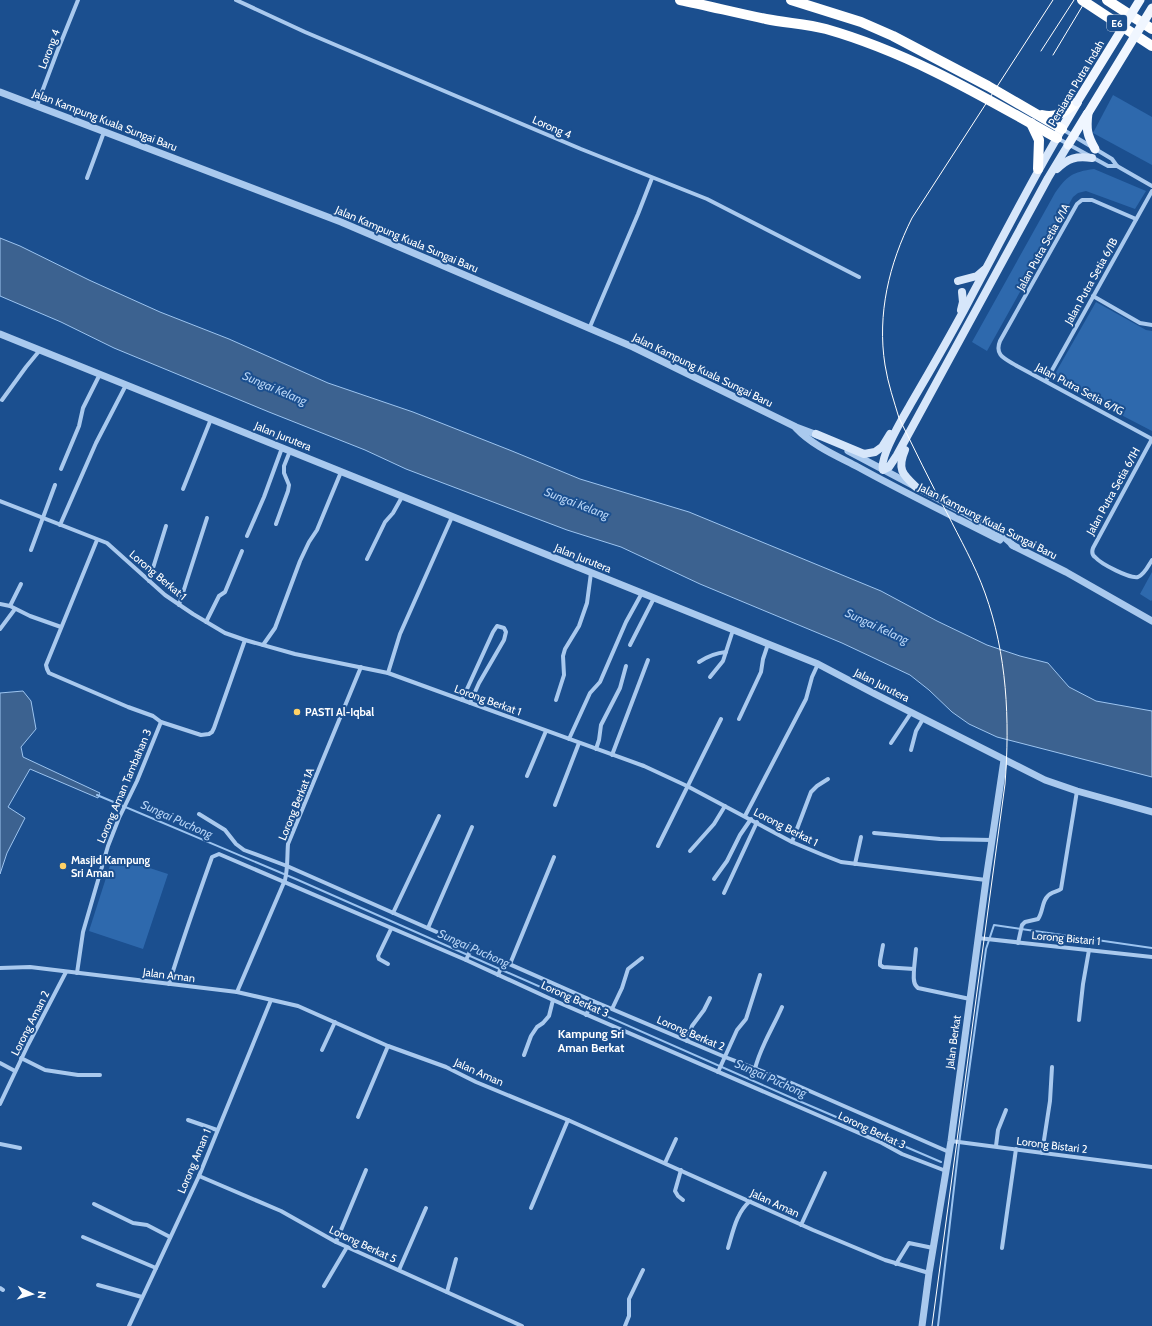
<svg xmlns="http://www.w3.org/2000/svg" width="1152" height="1326" viewBox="0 0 1152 1326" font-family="Cabin,sans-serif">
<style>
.green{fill:#2e69ad}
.water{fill:#3c6290;stroke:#9cc4f0}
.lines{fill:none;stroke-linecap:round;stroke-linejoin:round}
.stream{stroke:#9cc4f0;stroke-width:2}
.minor{stroke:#a9c9ee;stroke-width:4}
.tertiary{stroke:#a9c9ee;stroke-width:7}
.secondary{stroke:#d6e6fa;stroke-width:8}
.primary{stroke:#f0f6ff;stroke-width:9}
.motorway{stroke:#fff;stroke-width:10}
.tram{stroke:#fff;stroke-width:1}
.primary-bridge{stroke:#f0f6ff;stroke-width:9}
.poi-dot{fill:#ffd166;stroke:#1b4f8f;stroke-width:1.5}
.labels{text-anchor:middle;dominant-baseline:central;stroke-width:4;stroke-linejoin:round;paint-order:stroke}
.shield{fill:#1b4f8f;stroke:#bbcadd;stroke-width:1}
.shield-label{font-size:10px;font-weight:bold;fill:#fff}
.street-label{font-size:11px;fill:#fff;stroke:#1b4f8f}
.poi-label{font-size:11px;font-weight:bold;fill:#fff;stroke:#1b4f8f;text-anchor:start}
.water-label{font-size:12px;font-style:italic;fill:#b5d3f5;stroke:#1b4f8f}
.neighbourhood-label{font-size:12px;font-weight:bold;fill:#fff;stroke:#1b4f8f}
</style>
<rect width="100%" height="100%" fill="#1b4f8f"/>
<g class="green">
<path d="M1113 95 1152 117V165L1093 133Z"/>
<path d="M1094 169 1146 191 1135 209 1086 191 1078 193 1073 197 987 351 972 342 1055 193C1067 176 1072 172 1094 169Z"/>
<path d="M1096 302 1146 330 1152 331V431L1052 379Z"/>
<path d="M1152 572V600L1151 601 1140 594Z"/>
<path d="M113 856 168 874 143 949 89 931Z"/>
</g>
<g class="water">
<path d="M0 238 20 246 89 280 160 312 229 339 328 383 413 412 512 451 580 479 689 512 881 591 937 621 987 645 1020 656 1048 663 1069 687 1096 701 1152 711V777L997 737 969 724 952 712 929 690 910 675 842 643 700 584 621 547 567 530 406 469 365 450 269 412 114 348 61 322 0 296Z"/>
<path d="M23 691 31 701 36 729 21 747 23 757 100 793 98 798 30 769 8 807 25 818 7 853 0 874V693Z"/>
</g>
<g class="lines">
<g class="stream">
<path d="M97 795 298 880 792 1098 941 1162"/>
<path d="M938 1326 960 1136 986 949 994 925 1152 948"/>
</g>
<g class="minor">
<path d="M236 0 305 32 581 149 707 199 859 277"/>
<path d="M37 105 57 52 78 0"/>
<path d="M1062 129 1112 159 1117 166"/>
<path d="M1057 138 1108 166H1117L1152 186"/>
<path d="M87 178 104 132"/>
<path d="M1136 219 1092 200H1082L1077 204 1000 341C994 356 1006 359 1017 366L1152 439"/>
<path d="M1093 296 1140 323 1152 325"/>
<path d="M589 329 638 214 652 178"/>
<path d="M1046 381 1152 191"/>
<path d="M2 400 26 367 40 350"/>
<path d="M1152 439 1093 548C1092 551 1092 555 1095 557 1101 564 1130 579 1138 577 1145 574 1148 566 1152 560"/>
<path d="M61 469 79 426 83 408 100 374"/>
<path d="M183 489 211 419"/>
<path d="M0 501 107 543 165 595 193 614 225 633 245 640 295 654 388 673 644 766 687 786 792 842 823 855 841 862 986 880"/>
<path d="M276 524 288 491 289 485 284 473V466L290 451"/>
<path d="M60 525 96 443 126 385"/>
<path d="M247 536 264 497 282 448"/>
<path d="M97 540 46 665 47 669 49 673 128 707 153 716 161 722 201 735 209 734 212 732 214 728 245 640"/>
<path d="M31 550 55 485"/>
<path d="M367 559 385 522 393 513 402 497"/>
<path d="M149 581 166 526"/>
<path d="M0 604 10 606 30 616 61 627"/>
<path d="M179 605 207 518"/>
<path d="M10 606 21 584"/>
<path d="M206 622 219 596 225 592 242 551"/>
<path d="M0 629 15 609"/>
<path d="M263 645 275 628 300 561 309 542 317 530 341 472"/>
<path d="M630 645 654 598"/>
<path d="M699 662C708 656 715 653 726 652"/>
<path d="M388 673 400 634 452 517"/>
<path d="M710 677 723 661 733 630"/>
<path d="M462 700 493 632 497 626 504 628 506 632 504 640 479 683 470 703"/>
<path d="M556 700 564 675 563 656 565 649 579 626 587 603 591 573"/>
<path d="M739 719 761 672 763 659 768 644"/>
<path d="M569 739 590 693 600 682 626 622 642 593"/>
<path d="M891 743 911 713"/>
<path d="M596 749 599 740 601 725 620 688 626 666"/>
<path d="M911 750 916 731 923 719"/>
<path d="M612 755 648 660"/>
<path d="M527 776 546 731"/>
<path d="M555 805 579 743"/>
<path d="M199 814 225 830 236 844 244 850 287 866 593 1001 725 1057 780 1078 949 1152"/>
<path d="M745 816 806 699 812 677 818 664"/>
<path d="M874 833 940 839 992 840"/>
<path d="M792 842 811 792 817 786 828 779"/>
<path d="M658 846 721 719"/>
<path d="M690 851 714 824 725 806"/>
<path d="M855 864 861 837"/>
<path d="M714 879 727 861 740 835 751 819"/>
<path d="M724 893 757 822"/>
<path d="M393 913 439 816"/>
<path d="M428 928 472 827"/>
<path d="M978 938 1152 957"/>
<path d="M1018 943 1022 925 1025 922 1038 919C1043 912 1042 902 1047 897 1050 892 1057 892 1061 889L1077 791"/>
<path d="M883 945 880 961V965L883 967 914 969C914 975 912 984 918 988L970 999"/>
<path d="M466 960 472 947"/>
<path d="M388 964 379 959 378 956 391 929"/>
<path d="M510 964 554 857"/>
<path d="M0 968 30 967 237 992 298 1006 388 1046 446 1067 476 1082 568 1120 813 1230 885 1260 929 1273"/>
<path d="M914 969 916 949"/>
<path d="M77 973 83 932 108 846 119 818 137 781 161 722"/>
<path d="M498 975 504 961"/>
<path d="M169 984C182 941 197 899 212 857L219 854 466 960 553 1000 882 1143 902 1154 946 1171"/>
<path d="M237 992 285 880C288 868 287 856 288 844L361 667"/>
<path d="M612 1009 622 988 628 969 642 958"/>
<path d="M586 1015 593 1001"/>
<path d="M1079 1020 1083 984 1089 950"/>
<path d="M687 1041 692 1026 704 1010 710 998"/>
<path d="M322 1050 335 1022"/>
<path d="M524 1055 531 1036 537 1027 543 1023 549 1016 553 1000"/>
<path d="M21 1058 45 1070 78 1075H100"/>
<path d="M0 1063 15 1071"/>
<path d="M755 1069C760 1047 773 1028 782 1007"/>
<path d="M718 1072 737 1030 746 1019 760 975"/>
<path d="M0 1104 28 1045 66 972"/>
<path d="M358 1117 388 1046"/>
<path d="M188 1120 217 1130"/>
<path d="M951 1141 1152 1167"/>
<path d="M0 1144 20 1148"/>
<path d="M996 1146 998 1130 1006 1110"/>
<path d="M1042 1153 1050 1101 1052 1067"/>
<path d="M665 1163 676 1139"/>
<path d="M681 1170 675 1191 678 1196 683 1200"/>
<path d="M199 1176 281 1211 336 1242 522 1326"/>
<path d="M94 1204 133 1223 147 1225 170 1237"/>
<path d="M531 1208 568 1120"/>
<path d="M801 1225 825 1173"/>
<path d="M83 1237 156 1268"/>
<path d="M336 1242 366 1170"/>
<path d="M728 1248C733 1232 736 1213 750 1201"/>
<path d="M1002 1248 1016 1149"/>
<path d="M896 1264 909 1243 933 1248"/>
<path d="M399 1270 426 1208"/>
<path d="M98 1285 142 1297"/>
<path d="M324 1286 347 1247"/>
<path d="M0 1288 3 1290"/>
<path d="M447 1292 456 1259"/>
<path d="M129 1326 199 1176 271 1000"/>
<path d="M625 1326 629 1316V1299L643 1270"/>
</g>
<g class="tertiary">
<path d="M0 92 341 222 633 347 796 427 820 436"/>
<path d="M0 334 818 664 875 694 1045 780 1077 791 1152 812"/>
<path d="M796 428C813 446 837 456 858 467 905 493 953 516 1000 540"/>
<path d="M848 451 967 514 1005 538 1014 546"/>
<path d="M1012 545 1066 572 1152 621"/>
<path d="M922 1326 929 1273 951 1141 986 880 1004 760"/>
</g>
<g class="secondary">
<path d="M1057 138C1027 189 1001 241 973 293 953 332 931 369 909 407 902 419 879 458 883 470L889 467 897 455 1048 178 1068 145"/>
<path d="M1057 169C1068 158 1076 156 1092 158"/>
<path d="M958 281 977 276 984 270"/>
<path d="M961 310 963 302 962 292"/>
<path d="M816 434 864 454 875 452 882 447 890 434"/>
<path d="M905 450C897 469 902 474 916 487"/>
</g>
<g class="primary">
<path d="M1088 113C1086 129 1087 135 1095 149"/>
<path d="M1058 135 1077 103"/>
<path d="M1068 145 1087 114"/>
</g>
<g class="motorway">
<path d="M680 0C709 6 737 13 766 19 786 23 807 24 826 29 910 53 982 96 1057 138"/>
<path d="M791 0 861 22 893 36 988 86 1062 129"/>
<path d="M1082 0 1152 46"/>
<path d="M1107 0 1152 29"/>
<path d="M1042 115C1056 119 1066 111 1077 102"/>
<path d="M1031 123 1039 140 1038 169"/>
</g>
<g class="tram">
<path d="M1041 51 1074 0"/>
<path d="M1053 55 1086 0"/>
<path d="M932 1326 1005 784C1010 720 1007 654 985 593 975 565 960 539 947 513 930 482 915 450 899 418 894 401 888 384 885 365 877 314 889 264 912 218L1053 0"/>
</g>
<g class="primary-bridge">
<path d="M1077 102 1140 0"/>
<path d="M1088 113 1152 8"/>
</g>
</g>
<g class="poi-dot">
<circle cx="297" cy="712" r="4"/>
<circle cx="63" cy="866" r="4"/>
</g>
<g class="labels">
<rect class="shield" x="1107" y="15" width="20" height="16" rx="3"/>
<g class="shield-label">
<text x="1117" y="23">E6</text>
</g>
<g class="street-label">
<text transform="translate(49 49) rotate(-69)">Lorong 4</text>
<text transform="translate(1076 83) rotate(-59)">Persiaran Putra Indah</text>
<text transform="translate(105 120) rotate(21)">Jalan Kampung Kuala Sungai Baru</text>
<text transform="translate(552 127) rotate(23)">Lorong 4</text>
<text transform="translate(407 239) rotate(23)">Jalan Kampung Kuala Sungai Baru</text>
<text transform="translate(1043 247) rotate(-61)">Jalan Putra Setia 6/1A</text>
<text transform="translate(1091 281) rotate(-61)">Jalan Putra Setia 6/1B</text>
<text transform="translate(703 370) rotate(26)">Jalan Kampung Kuala Sungai Baru</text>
<text transform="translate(1080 389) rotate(28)">Jalan Putra Setia 6/1G</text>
<text transform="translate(283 436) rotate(22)">Jalan Jurutera</text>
<text transform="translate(1113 491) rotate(-61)">Jalan Putra Setia 6/1H</text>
<text transform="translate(988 521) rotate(27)">Jalan Kampung Kuala Sungai Baru</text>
<text transform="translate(583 558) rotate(22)">Jalan Jurutera</text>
<text transform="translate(158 575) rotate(40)">Lorong Berkat 1</text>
<text transform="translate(882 685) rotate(27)">Jalan Jurutera</text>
<text transform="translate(488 700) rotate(20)">Lorong Berkat 1</text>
<text transform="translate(124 786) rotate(-67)">Lorong Aman Tambahan 3</text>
<text transform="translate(296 804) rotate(-68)">Lorong Berkat 1A</text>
<text transform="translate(786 827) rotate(27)">Lorong Berkat 1</text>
<text transform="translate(1066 938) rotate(5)">Lorong Bistari 1</text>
<text transform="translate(169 975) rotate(7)">Jalan Aman</text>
<text transform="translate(575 999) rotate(24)">Lorong Berkat 3</text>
<text transform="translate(30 1023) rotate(-63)">Lorong Aman 2</text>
<text transform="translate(691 1033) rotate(23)">Lorong Berkat 2</text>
<text transform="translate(953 1042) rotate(-82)">Jalan Berkat</text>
<text transform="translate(479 1072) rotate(24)">Jalan Aman</text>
<text transform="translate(872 1130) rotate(25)">Lorong Berkat 3</text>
<text transform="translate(1052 1145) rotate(7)">Lorong Bistari 2</text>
<text transform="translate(194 1161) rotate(-67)">Lorong Aman 1</text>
<text transform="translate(775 1203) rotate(25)">Jalan Aman</text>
<text transform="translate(363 1244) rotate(25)">Lorong Berkat 5</text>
</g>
<g class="poi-label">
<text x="305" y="712">PASTI Al-Iqbal</text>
<text x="71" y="860">Masjid Kampung<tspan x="71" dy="13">Sri Aman</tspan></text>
</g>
<g class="water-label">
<text transform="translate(275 388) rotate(23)">Sungai Kelang</text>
<text transform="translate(577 503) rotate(21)">Sungai Kelang</text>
<text transform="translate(877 626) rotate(25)">Sungai Kelang</text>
<text transform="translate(177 819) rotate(24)">Sungai Puchong</text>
<text transform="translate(474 948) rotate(24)">Sungai Puchong</text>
<text transform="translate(771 1078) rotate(24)">Sungai Puchong</text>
</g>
<g class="neighbourhood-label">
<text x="591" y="1033">Kampung Sri<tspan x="591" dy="14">Aman Berkat</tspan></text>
</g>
</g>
<g transform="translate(32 1294) rotate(95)" stroke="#1b4f8f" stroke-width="3" paint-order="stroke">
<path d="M0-3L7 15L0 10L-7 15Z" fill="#ffffff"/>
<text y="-6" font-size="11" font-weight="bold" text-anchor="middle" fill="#ffffff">N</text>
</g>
</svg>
